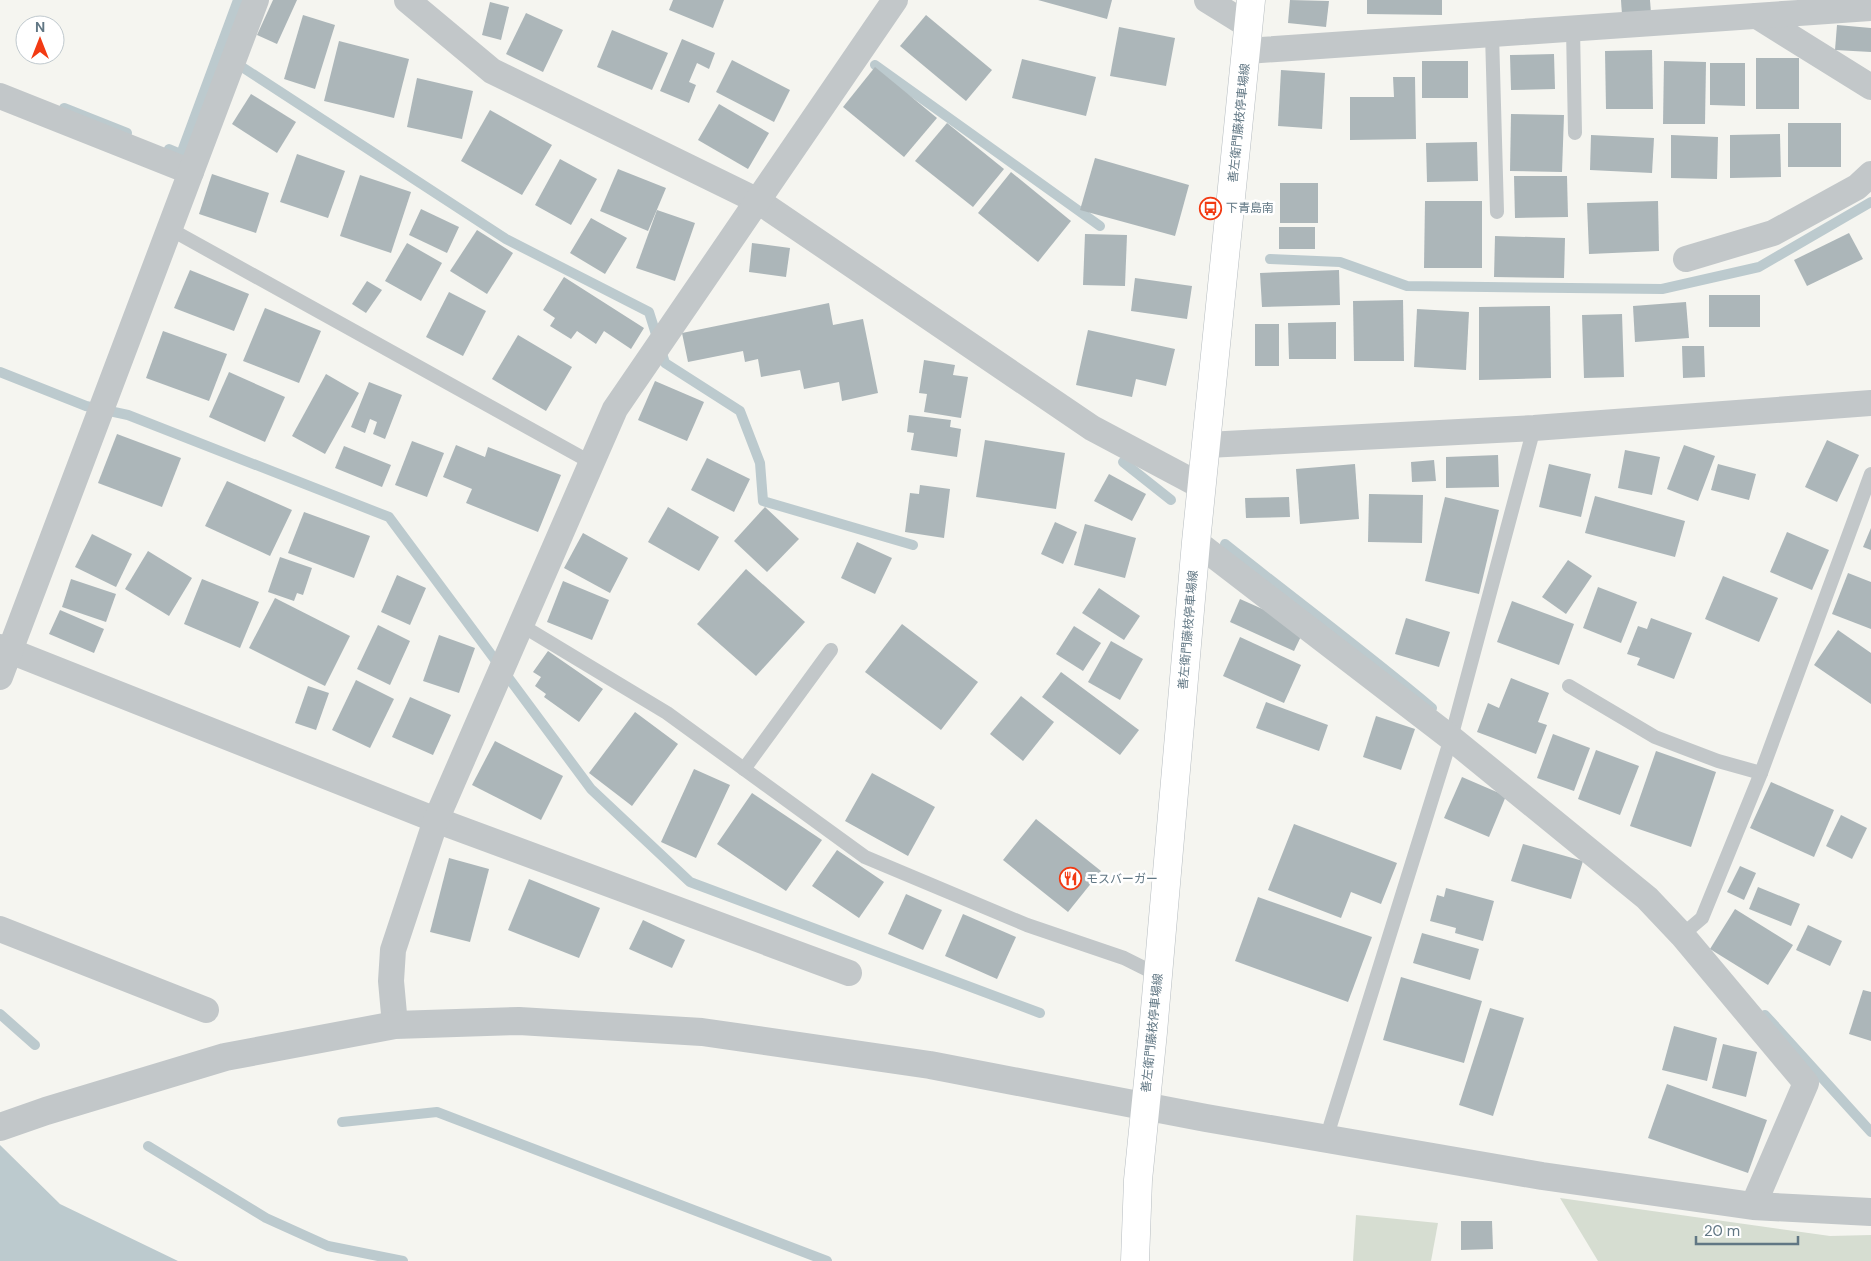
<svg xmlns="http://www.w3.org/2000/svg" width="1871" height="1261" viewBox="0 0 1871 1261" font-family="'DM Sans','Noto Sans JP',sans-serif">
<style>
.green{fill:#d6ddd1}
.water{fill:#bccace}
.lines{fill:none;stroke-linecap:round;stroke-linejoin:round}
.stream{stroke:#bccace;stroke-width:10}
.building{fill:#acb6b9}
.secondary-casing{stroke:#b6bcc0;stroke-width:29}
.service{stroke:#c2c7c9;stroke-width:14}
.minor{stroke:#c2c7c9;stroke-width:26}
.tertiary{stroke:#c2c7c9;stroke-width:28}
.secondary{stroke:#fff;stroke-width:28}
.labels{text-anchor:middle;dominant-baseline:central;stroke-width:5;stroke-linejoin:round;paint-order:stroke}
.street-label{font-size:12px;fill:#617784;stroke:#fff}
.poi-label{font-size:12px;fill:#617784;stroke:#fff;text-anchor:start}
</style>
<rect width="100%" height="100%" fill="#f5f5f0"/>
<g class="green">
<path d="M1560 1198 1830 1236 1871 1235V1261H1598Z"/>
<path d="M1356 1215 1438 1223 1431 1261H1353Z"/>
</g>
<path class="water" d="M0 1145 60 1204 178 1261H0Z"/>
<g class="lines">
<g class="stream">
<path d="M219 52 506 239 649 312 665 363 740 411 760 463 763 501 913 545"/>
<path d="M875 65 1100 226"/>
<path d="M64 108 127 133"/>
<path d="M169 149 181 154 238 0"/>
<path d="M1270 259 1340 262 1407 286 1662 289 1759 267 1871 202"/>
<path d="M0 372 86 406 128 415 389 517 591 789 690 882 1040 1013"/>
<path d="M1123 462 1171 500"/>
<path d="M1225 544C1294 599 1364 651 1432 708"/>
<path d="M0 1014 35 1045"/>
<path d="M1765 1015 1871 1132"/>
<path d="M342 1122 437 1112 827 1261"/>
<path d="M148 1146 266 1218 328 1246 403 1261"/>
</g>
</g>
<g class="building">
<path d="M273 0H297L277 44 257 35Z"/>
<path d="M673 0H724L713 28 669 10Z"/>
<path d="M1038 0H1112L1107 19Z"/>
<path d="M1290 0 1329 1 1326 27 1288 23Z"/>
<path d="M1367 0H1442V15L1367 14Z"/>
<path d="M1621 0H1650L1651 13 1622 15Z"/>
<path d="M490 2 509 7 501 40 482 35Z"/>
<path d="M526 13 563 30 543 72 506 54Z"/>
<path d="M303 15 335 25 315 89 284 79Z"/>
<path d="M926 15 992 70 966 101 900 46Z"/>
<path d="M1837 25 1871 28V52L1835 50Z"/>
<path d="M1119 27 1175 38 1166 86 1110 76Z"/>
<path d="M612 30 668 53 652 90 597 67Z"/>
<path d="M682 39 715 53 709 69 697 63 689 82 696 85 689 103 660 91Z"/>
<path d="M339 41 409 59 394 118 324 101Z"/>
<path d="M1652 50 1653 109H1606L1605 51Z"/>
<path d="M1554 54 1555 89 1511 90 1510 55Z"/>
<rect x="1756" y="58" width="43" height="51"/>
<path d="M1022 59 1096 77 1086 116 1012 98Z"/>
<path d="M732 60 790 90 774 122 716 92Z"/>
<rect x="1422" y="61" width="46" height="37"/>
<path d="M1664 61 1706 62 1705 124H1663Z"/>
<path d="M1710 63H1745V106L1710 105Z"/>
<path d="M875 67 937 118 904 157 843 107Z"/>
<path d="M1281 70 1325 73 1322 129 1278 126Z"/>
<path d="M1393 77H1415L1416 139 1350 140V97H1394Z"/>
<path d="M417 78 473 91 462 139 407 127Z"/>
<path d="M251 94 296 122 277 153 232 124Z"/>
<path d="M719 104 769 133 748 169 698 140Z"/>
<path d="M490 110 552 145 522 195 461 161Z"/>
<path d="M1511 114 1564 115 1562 172 1510 171Z"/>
<path d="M947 123 1004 169 973 207 915 161Z"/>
<rect x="1788" y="123" width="53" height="44"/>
<path d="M1780 134 1781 177 1730 178V135Z"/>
<path d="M1591 135 1654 138 1652 173 1590 170Z"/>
<path d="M1671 135 1718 137 1717 179 1671 178Z"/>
<path d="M1477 142 1478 181 1427 182 1426 143Z"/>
<path d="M297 154 345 171 328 218 280 202Z"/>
<path d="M1095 158 1189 185 1175 236 1080 210Z"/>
<path d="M560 159 597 179 571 225 535 205Z"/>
<path d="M618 169 666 188 648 231 600 211Z"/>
<path d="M1011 172 1071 221 1038 262 978 213Z"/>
<path d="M212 174 269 193 256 233 199 214Z"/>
<path d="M360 175 411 192 391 253 340 236Z"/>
<path d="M1514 176H1567L1568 217 1515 218Z"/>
<rect x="1280" y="183" width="38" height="40"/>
<path d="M1425 201H1482V268H1424Z"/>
<path d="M1658 201 1659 251 1589 254 1587 203Z"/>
<path d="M421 209 459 227 447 253 409 235Z"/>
<path d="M657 210 695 223 675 281 636 268Z"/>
<path d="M591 218 627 238 605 274 570 253Z"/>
<rect x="1279" y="227" width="36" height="22"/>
<path d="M477 230 513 253 487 294 450 271Z"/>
<path d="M1849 233 1863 259 1807 286 1794 260Z"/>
<path d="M1085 234 1127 235 1125 286 1083 285Z"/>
<path d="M1495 236 1565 238 1564 278 1494 277Z"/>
<path d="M407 243 442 263 421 301 385 281Z"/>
<path d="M752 243 790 248 786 277 749 272Z"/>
<path d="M190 270 249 294 234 331 174 308Z"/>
<path d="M1339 270 1340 305 1262 307 1260 273Z"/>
<path d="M564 277 644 328 631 349 604 331 596 344 577 331 571 339 550 326 555 318 543 310Z"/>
<path d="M1135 278 1192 286 1187 319 1131 311Z"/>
<path d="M367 281 382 290 366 313 352 304Z"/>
<path d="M449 292 486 311 463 356 426 337Z"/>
<rect x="1709" y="295" width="51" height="32"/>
<path d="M1403 300 1404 361H1354L1353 301Z"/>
<path d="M1686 302 1689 338 1635 342 1633 306Z"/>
<path d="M829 303 833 325 863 319 878 393 842 401 839 382 804 389 800 370 761 377 758 359 745 362 743 351 688 362 682 333Z"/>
<path d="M1550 306 1551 378 1479 380V307Z"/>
<path d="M265 308 321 331 299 383 243 361Z"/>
<path d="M1417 309 1469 312 1466 370 1414 367Z"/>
<path d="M1622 314 1624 377 1584 378 1582 315Z"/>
<path d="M1336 322V359H1289L1288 323Z"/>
<rect x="1255" y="324" width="24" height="42"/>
<path d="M1088 330 1175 349 1166 386 1136 379 1132 397 1076 385Z"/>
<path d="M163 331 227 354 209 401 146 378Z"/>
<path d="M518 335 572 367 546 411 492 379Z"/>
<path d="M1682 346H1704L1705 377 1683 378Z"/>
<path d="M924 360 955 365 953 375 968 377 961 418 924 412 927 394 919 393Z"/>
<path d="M229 372 285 397 265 442 209 417Z"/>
<path d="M326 374 359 393 325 454 292 436Z"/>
<path d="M655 381 704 402 687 441 638 420Z"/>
<path d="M369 382 402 395 385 439 373 434 377 422 370 419 365 433 351 427Z"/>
<path d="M909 415 951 420 950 427 961 429 957 457 911 450 914 433 907 432Z"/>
<path d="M117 434 181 458 162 507 98 483Z"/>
<path d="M985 440 1065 453 1056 509 976 497Z"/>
<path d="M1827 440 1859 455 1837 502 1805 487Z"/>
<path d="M412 441 444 453 427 497 395 485Z"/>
<path d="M456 445 485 457 488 447 561 475 538 532 466 503 472 489 443 477Z"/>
<path d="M1684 445 1715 456 1698 501 1667 489Z"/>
<path d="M344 446 391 465 382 487 335 468Z"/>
<path d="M1625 450 1660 457 1652 495 1618 488Z"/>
<path d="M1498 455 1499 487 1446 488V457Z"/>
<path d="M707 458 750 479 734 512 691 490Z"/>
<path d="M1434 460 1436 481 1412 482 1411 462Z"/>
<path d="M1355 464 1359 519 1300 524 1296 469Z"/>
<path d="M1549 464 1591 474 1581 517 1539 507Z"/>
<path d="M1718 464 1756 474 1749 500 1711 490Z"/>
<path d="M1109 474 1146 494 1132 521 1094 501Z"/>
<path d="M227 481 292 510 270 556 205 526Z"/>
<path d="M920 485 950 489 944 538 905 532 910 493 919 494Z"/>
<path d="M1369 494 1423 495 1422 543 1368 542Z"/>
<path d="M1595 496 1685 521 1675 557 1585 533Z"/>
<path d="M1289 497 1290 517 1246 518 1245 498Z"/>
<path d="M1445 497 1499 510 1479 594 1425 581Z"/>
<path d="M668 507 719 537 699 571 648 542Z"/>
<path d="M765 507 799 539 767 572 734 541Z"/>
<path d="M304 512 370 536 354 578 288 553Z"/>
<path d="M1055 522 1077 532 1063 564 1041 554Z"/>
<path d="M1085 524 1136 538 1125 578 1074 565Z"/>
<path d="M1871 528V550L1863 547Z"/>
<path d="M1787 532 1829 550 1812 590 1770 572Z"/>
<path d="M583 533 628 558 610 593 564 568Z"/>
<path d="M92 534 132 554 116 587 75 567Z"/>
<path d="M857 542 892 558 875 594 841 578Z"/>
<path d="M148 551 192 578 169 616 125 589Z"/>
<path d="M280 557 312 568 303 595 297 593 294 601 268 592Z"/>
<path d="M1568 560 1592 576 1566 614 1542 597Z"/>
<path d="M746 569 805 622 756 676 697 624Z"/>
<path d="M1848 573 1871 582V629L1832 614Z"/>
<path d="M397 575 426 588 410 625 381 612Z"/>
<path d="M1723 576 1778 598 1759 642 1705 619Z"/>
<path d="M71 579 116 594 106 622 62 607Z"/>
<path d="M202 579 259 602 240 648 184 624Z"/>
<path d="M563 581 609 600 592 640 547 622Z"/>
<path d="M1598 587 1637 602 1621 643 1583 628Z"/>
<path d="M1099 588 1140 616 1124 640 1082 613Z"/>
<path d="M275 598 350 636 325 686 249 648Z"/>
<path d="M1240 599 1305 628 1294 651 1230 622Z"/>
<path d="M1512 601 1574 624 1559 665 1497 642Z"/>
<path d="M60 610 104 629 94 653 49 634Z"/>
<path d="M1406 618 1450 632 1439 667 1395 654Z"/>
<path d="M1651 618 1692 633 1674 679 1637 665 1640 658 1627 654 1638 626 1647 629Z"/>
<path d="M902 624 978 682 941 730 865 672Z"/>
<path d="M378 625 410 641 390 685 357 669Z"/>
<path d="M1074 626 1101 643 1083 671 1056 654Z"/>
<path d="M1838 630 1871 653V704L1814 665Z"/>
<path d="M439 635 475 648 459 693 423 681Z"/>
<path d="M1240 637 1301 665 1284 703 1223 676Z"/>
<path d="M1111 641 1143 659 1120 700 1088 682Z"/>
<path d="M548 651 603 689 579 722 544 697 546 694 535 686 541 677 533 672Z"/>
<path d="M1061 672 1139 730 1120 755 1042 697Z"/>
<path d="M1511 678 1549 693 1538 722 1547 725 1536 754 1477 732 1488 703 1499 708Z"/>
<path d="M356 680 394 699 370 748 332 730Z"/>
<path d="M308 686 329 693 316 730 295 723Z"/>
<path d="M1021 696 1054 722 1023 761 990 734Z"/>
<path d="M410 697 451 715 433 755 392 737Z"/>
<path d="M1266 702 1328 725 1319 751 1256 728Z"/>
<path d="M635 712 678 744 632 806 589 773Z"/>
<path d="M1376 716 1415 729 1401 770 1363 757Z"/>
<path d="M1553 734 1590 748 1574 791 1537 778Z"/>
<path d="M495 741 563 776 541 820 472 785Z"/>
<path d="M1596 750 1639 766 1620 815 1578 799Z"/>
<path d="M1656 751 1716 772 1691 847 1630 826Z"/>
<path d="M694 769 730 785 696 858 661 842Z"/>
<path d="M872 773 935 807 908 856 845 821Z"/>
<path d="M1462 777 1506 796 1489 837 1444 818Z"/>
<path d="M1771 782 1834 810 1814 857 1750 828Z"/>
<path d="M752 793 822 840 786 891 717 844Z"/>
<path d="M1841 815 1867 828 1852 859 1826 846Z"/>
<path d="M1036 819 1101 871 1068 912 1003 860Z"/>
<path d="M1294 824 1397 863 1381 904 1351 892 1341 918 1268 890Z"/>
<path d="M1523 844 1583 861 1571 899 1511 881Z"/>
<path d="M837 850 884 882 859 918 812 886Z"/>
<path d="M449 858 489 869 470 942 430 932Z"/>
<path d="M1740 866 1756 873 1744 900 1727 892Z"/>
<path d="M529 879 600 908 579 958 508 930Z"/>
<path d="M1758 887 1800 904 1791 926 1749 909Z"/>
<path d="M1446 888 1494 901 1483 941 1455 933 1456 928 1430 921 1437 895 1444 897Z"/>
<path d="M906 894 942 910 923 950 888 934Z"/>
<path d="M1258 897 1372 937 1348 1002 1235 961Z"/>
<path d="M1735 909 1793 945 1768 985 1710 949Z"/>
<path d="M963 914 1016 937 997 979 945 956Z"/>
<path d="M643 920 685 940 672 968 629 949Z"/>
<path d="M1808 925 1842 941 1830 966 1796 950Z"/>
<path d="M1422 933 1479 949 1470 980 1413 963Z"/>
<path d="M1401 977 1482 1001 1464 1063 1383 1040Z"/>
<path d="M1863 990 1871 992V1041L1849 1034Z"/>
<path d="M1490 1008 1524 1018 1493 1116 1459 1105Z"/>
<path d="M1674 1026 1717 1038 1707 1081 1662 1070Z"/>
<path d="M1723 1044 1757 1052 1746 1097 1712 1088Z"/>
<path d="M1667 1084 1767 1120 1748 1173 1648 1138Z"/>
<path d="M1461 1221H1492L1493 1249 1461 1250Z"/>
</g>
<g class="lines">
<defs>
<path id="secondary" d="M1135 1261 1138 1180 1153 1032 1196 542 1251 0"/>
</defs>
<use href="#secondary" class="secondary-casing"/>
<g class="service">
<path d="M1573 29 1575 133"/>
<path d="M1492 34 1497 212"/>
<path d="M170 229 592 463"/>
<path d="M521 625 667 713 865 857 1027 925 1124 958 1158 975"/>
<path d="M1569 686 1655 737 1718 761 1761 773"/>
<path d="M744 769 831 650"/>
<path d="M1682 935 1702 918 1761 773 1871 474"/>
<path d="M1326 1139 1451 738 1534 428"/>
</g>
<g class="minor">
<path d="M407 0 492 71 758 201 1092 428 1201 486"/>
<path d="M1207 0 1249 26"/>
<path d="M1757 16 1871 87"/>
<path d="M1246 51 1871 8"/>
<path d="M0 96 191 172"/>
<path d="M1686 259 1773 233 1857 187 1871 174"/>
<path d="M1207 445 1534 428 1871 403"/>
<path d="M1196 542 1451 738 1647 898 1682 935 1806 1083 1753 1206"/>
<path d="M0 647 436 820 849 973"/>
<path d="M0 677 256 0"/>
<path d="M0 929 206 1010"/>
<path d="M395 1025 391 981 393 950 436 820 615 409 895 0"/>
</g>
<path class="tertiary" d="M0 1127 46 1111 225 1057 395 1025 519 1021 702 1032 930 1065 1206 1118 1542 1176 1753 1206 1871 1212"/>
<use href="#secondary" class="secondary"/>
</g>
<defs>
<symbol id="bus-ring" viewBox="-11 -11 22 22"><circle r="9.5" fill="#fff" stroke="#f23a13" stroke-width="1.5"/><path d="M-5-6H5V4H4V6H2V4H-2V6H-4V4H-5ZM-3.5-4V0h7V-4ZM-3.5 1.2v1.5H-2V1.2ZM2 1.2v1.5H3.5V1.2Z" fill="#f23a13"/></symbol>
<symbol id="restaurant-ring" viewBox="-11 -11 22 22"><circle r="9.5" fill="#fff" stroke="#f23a13" stroke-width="1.5"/><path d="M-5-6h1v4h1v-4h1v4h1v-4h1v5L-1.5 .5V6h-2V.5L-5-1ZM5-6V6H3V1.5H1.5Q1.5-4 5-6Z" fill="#f23a13"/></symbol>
</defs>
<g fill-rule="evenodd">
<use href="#bus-ring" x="1198" y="196" width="25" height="25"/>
<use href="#restaurant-ring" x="1058" y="866" width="25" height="25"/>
</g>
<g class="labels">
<g class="street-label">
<text transform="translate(1239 123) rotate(-84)">善左衛門藤枝停車場線</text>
<text transform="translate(1188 630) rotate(-85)">善左衛門藤枝停車場線</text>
<text transform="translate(1152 1033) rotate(-84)">善左衛門藤枝停車場線</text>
</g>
<g class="poi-label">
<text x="1226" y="208">下青島南</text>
<text x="1086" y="879">モスバーガー</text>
</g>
</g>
<g transform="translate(40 40)"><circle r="24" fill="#ffffff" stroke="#c0c9ce"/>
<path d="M0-4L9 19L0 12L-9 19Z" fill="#f23a13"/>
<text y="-8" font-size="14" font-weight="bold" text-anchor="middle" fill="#617784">N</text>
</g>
<path d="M1696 1236v8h102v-8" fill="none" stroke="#617784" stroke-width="2.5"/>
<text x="1704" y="1236" font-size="15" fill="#617784" stroke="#ffffff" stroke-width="4" paint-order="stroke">20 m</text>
</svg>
